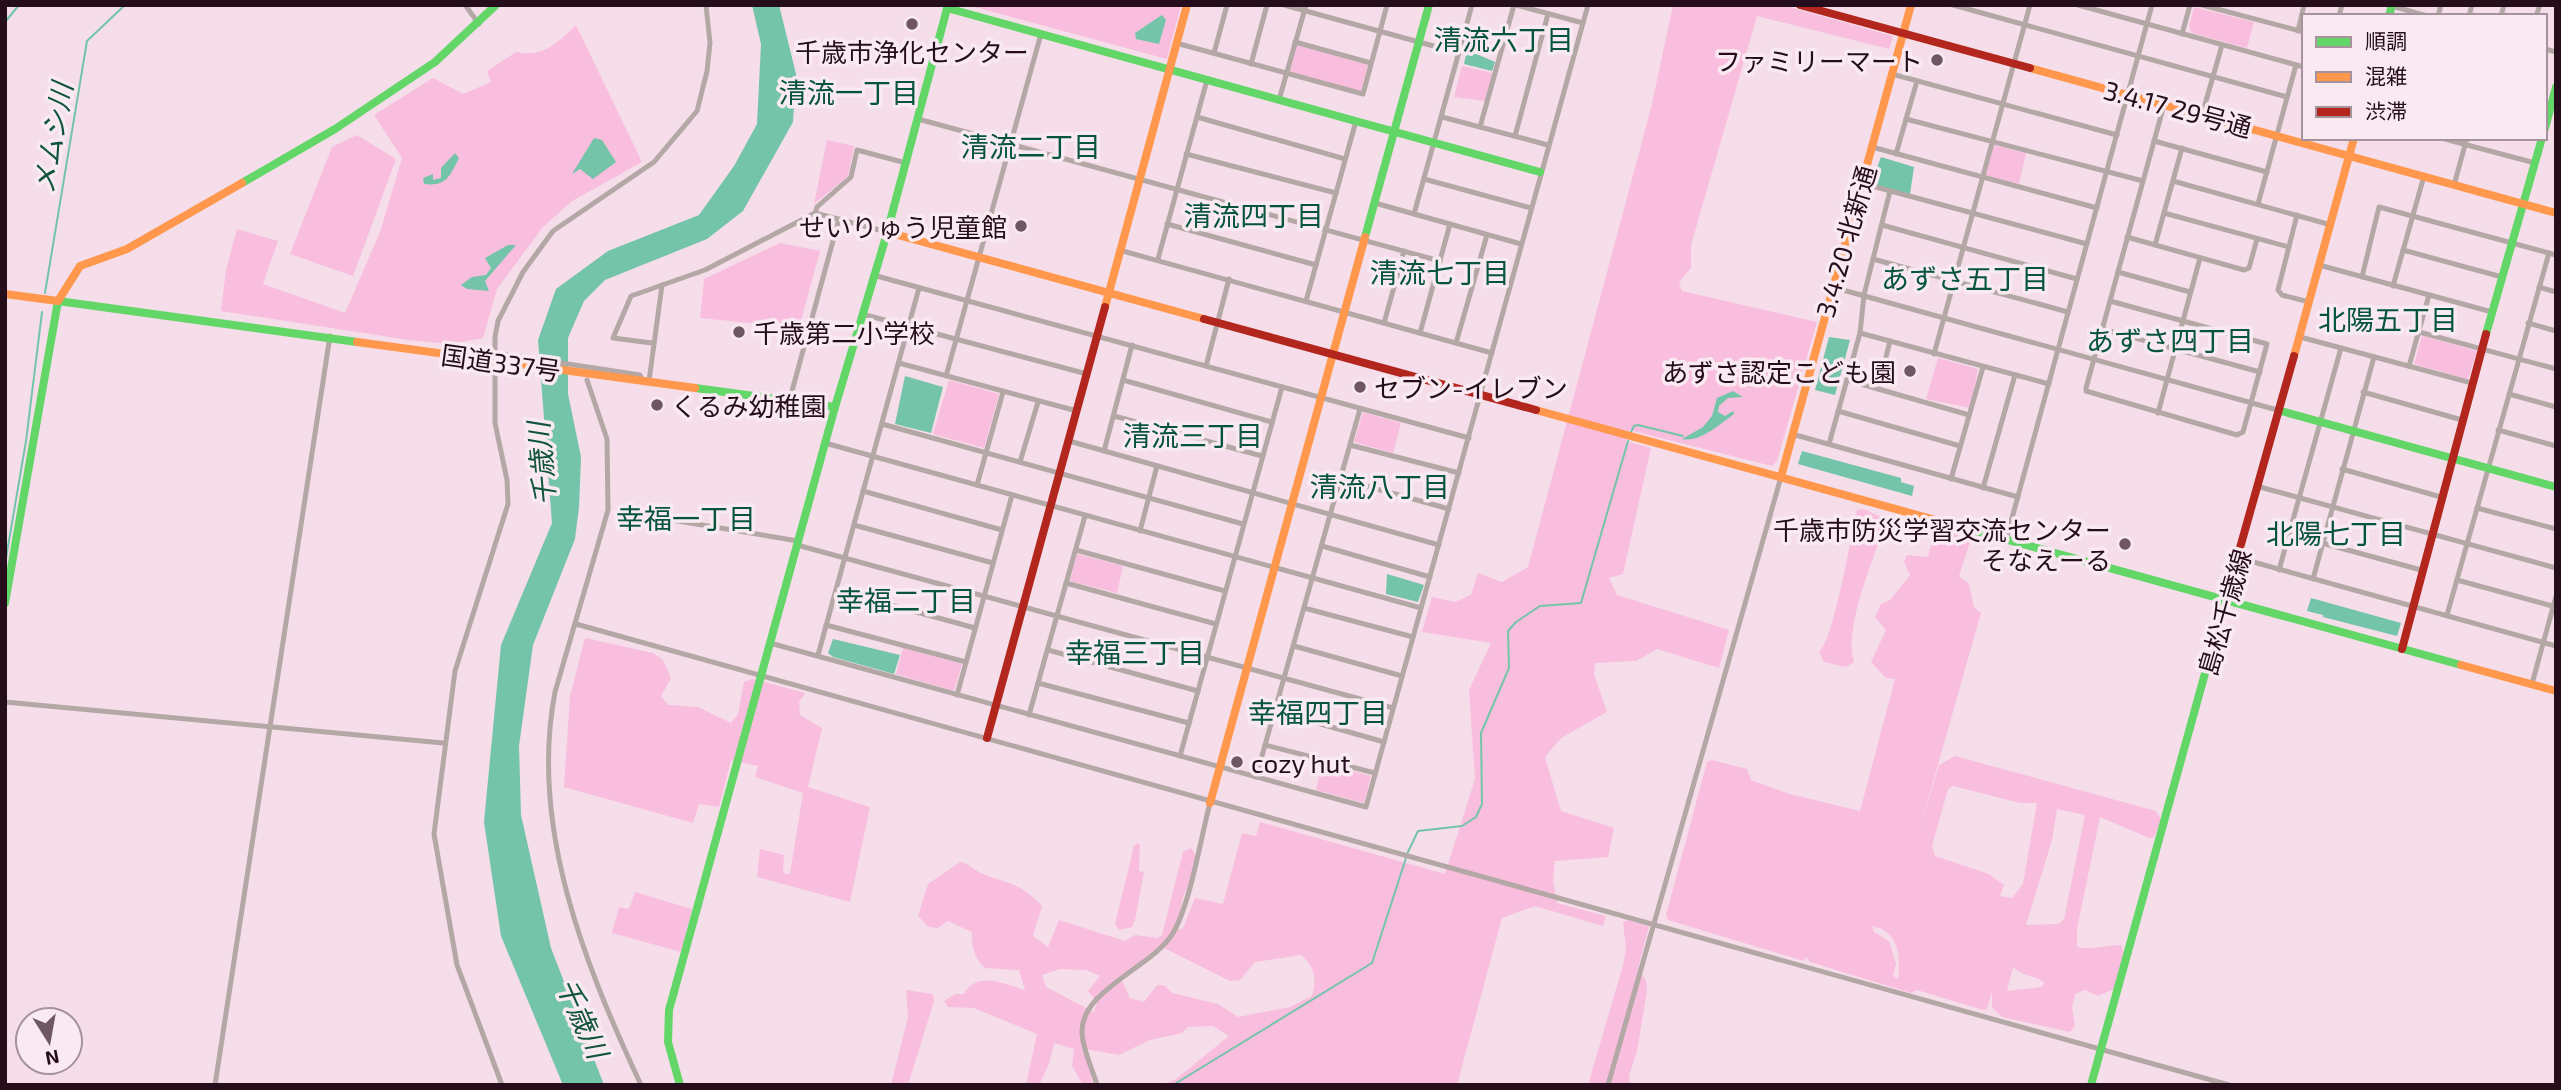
<svg xmlns="http://www.w3.org/2000/svg" width="2561" height="1090" viewBox="0 0 2561 1090" font-family="'Exo 2','Noto Sans JP',sans-serif">
<style>
.green{fill:#f9bede;fill-rule:evenodd}
.water{fill:#73c4a9}
.lines{fill:none;stroke-linecap:round;stroke-linejoin:round}
.stream{stroke:#73c4a9;stroke-width:2}
.street{stroke:#b4a8a6;stroke-width:5}
.fast{stroke:#63d668;stroke-width:8}
.slow{stroke:#ff974d;stroke-width:8}
.jam{stroke:#b3261e;stroke-width:8}
.poi-dot{fill:#6e5664;stroke:#f9eaf2;stroke-width:2.5}
.labels{text-anchor:middle;dominant-baseline:central;stroke-width:7;stroke-linejoin:round;paint-order:stroke}
.poi-label{font-size:26px;fill:#260d1c;stroke:#f9eaf2;text-anchor:end}
.street-label{font-size:26px;fill:#260d1c;stroke:#f9eaf2}
.neighbourhood-label{font-size:28px;fill:#06543c;stroke:#f9eaf2}
.water-label{font-size:28px;font-style:italic;fill:#10543e;stroke:#f9eaf2}
</style>
<rect width="100%" height="100%" fill="#f5dde9"/>
<g class="green">
<path d="M967 5H1181L1167 59Z"/>
<path d="M1673 5H1782L1893 36 1889 49 1757 16 1691 245V268L1679 282 1682 291 1817 322 1777 461 1772 466 1629 430 1626 441 1651 448 1623 574 1609 578 1617 595 1729 630 1719 668 1657 649 1636 661 1595 663 1594 674 1607 712 1561 738 1545 757 1561 811 1614 828 1608 857 1555 861 1553 880 1557 903 1606 916 1603 926 1535 906 1502 918 1457 1085H1163L1176 1079 1229 1036 1213 1026 1188 1027 1182 1033 1150 1040 1119 1055 1085 1049 1093 1085H1083L1072 1066 1074 1049 1054 1043 1049 1064 1039 1085H1026L1037 1034 974 1008 948 1007 944 1001 955 994H964C977 970 1004 984 1025 990L1019 970 985 968C975 959 971 946 972 932L948 921 938 928 929 927 918 916 928 884 960 862C968 863 972 868 979 872 1008 885 1017 880 1042 906L1033 936 1048 947 1059 920 1125 941 1135 935 1157 938 1162 935 1183 852 1191 848 1199 861 1183 897 1177 930 1183 928 1195 898 1223 904 1242 833 1256 836 1260 822 1445 874 1475 779 1469 690 1491 643 1422 632 1432 597 1455 602 1471 595 1478 573 1502 582 1528 567 1651 108ZM1160 946 1230 981 1240 980 1255 962 1301 955C1315 967 1317 979 1312 996L1290 1007 1238 1017 1218 1004 1172 993 1164 985H1157L1144 1002 1130 998 1121 978ZM1060 969 1086 970 1100 976 1088 991 1097 1002 1094 1012 1046 987 1042 975Z"/>
<path d="M2194 7 2254 22 2247 48 2192 33 2189 27Z"/>
<path d="M576 25 642 162 572 201 543 227 497 289 483 338 449 344 409 340 221 311 226 270 237 229 278 241 263 284 345 313 380 232 402 158 374 115 433 78 463 94 491 82 487 71 516 52C543 58 559 42 576 25Z"/>
<path d="M1297 45 1368 65 1361 91 1290 72Z"/>
<path d="M1462 66 1493 73 1485 101 1454 97Z"/>
<path d="M357 135 396 159 353 276 290 254 332 147Z"/>
<path d="M827 140 854 146 848 176 814 204Z"/>
<path d="M1994 145 2026 153 2019 184 1985 176Z"/>
<path d="M780 243 820 251 799 328 700 318 704 279Z"/>
<path d="M2422 336 2477 351 2468 379 2414 364Z"/>
<path d="M1938 358 1978 369 1970 408 1926 399Z"/>
<path d="M949 380 999 394 984 448 933 434Z"/>
<path d="M1363 412 1401 423 1393 453 1354 442Z"/>
<path d="M1863 509 1886 519C1876 558 1843 623 1854 662L1846 667 1824 662 1819 652C1834 639 1851 536 1857 510Z"/>
<path d="M1935 528 1971 539 1959 576 1969 584 1974 607 1981 613 1920 828 1939 765 1955 756 2156 811 2161 819 2154 837 2149 838 2100 817 2077 929V947C2094 950 2105 945 2121 945L2124 953 2114 989 2098 996 2085 990 2075 994 2072 1007 2075 1026 2070 1032 2002 1017 1992 1007V992L1987 1009 1983 1010 1917 990 1911 993 1810 962 1806 957 1804 961 1668 920 1666 915 1707 762 1712 760 1747 769 1751 780 1790 794 1860 811 1895 679 1886 678 1871 662 1886 630 1875 617 1881 604 1890 600 1910 575 1904 562 1907 555 1928 557ZM1953 786 2020 803H2037L2023 884 2012 898 2000 896 2004 885 1989 874 1935 856 1932 846 1948 789ZM2057 809 2085 815 2064 919 2059 924 2026 925 2052 840ZM1872 926C1899 931 1901 957 1898 979L1893 976 1896 964 1889 941 1874 932ZM2013 967C2021 975 2034 976 2044 982L2042 987 2007 991Z"/>
<path d="M1077 554 1123 566 1117 593 1070 581Z"/>
<path d="M585 638 653 653 663 660 671 678 661 696 668 705 698 707 731 723 738 714 744 682 753 679 805 693 799 702 800 715 822 728 808 787 870 807 850 902 757 877 760 849 784 855 783 873 790 874 803 793 755 777 758 766 731 760 719 807 699 804 693 823 564 787 570 696Z"/>
<path d="M903 648 962 664 954 691 896 674Z"/>
<path d="M1322 763 1371 776 1364 803 1316 790Z"/>
<path d="M1137 843 1140 845 1139 871 1144 872 1135 920 1132 927 1119 930 1115 924 1134 846Z"/>
<path d="M635 892 692 909 681 952 612 933 619 907 629 909Z"/>
<path d="M1627 920 1649 926 1638 968 1646 981 1647 991 1637 1051 1629 1076 1630 1085H1588L1623 965 1626 948 1623 923Z"/>
<path d="M906 990 933 994 934 1001 908 1085H891L908 1017Z"/>
</g>
<g class="water">
<path d="M752 5H779L796 74 793 122 743 211 707 239 605 280 584 301 568 338V394L581 457 579 507 575 539 533 645 519 746 521 815 551 948 604 1085H563L501 936 484 822 501 645 552 523 538 340 556 289 608 251 699 215 734 166 757 124 761 44Z"/>
<path d="M1162 15 1166 20 1159 44 1136 39 1135 33Z"/>
<path d="M1467 50 1495 62 1492 71 1464 64Z"/>
<path d="M594 138 602 140 616 162 593 179 580 169 572 174Z"/>
<path d="M455 153 459 158C450 176 446 187 424 184L423 178 433 174V180L441 178V168Z"/>
<path d="M1881 157 1914 167 1910 194 1871 184Z"/>
<path d="M508 245H516L485 281 489 291 467 289 461 285 472 277 486 275 491 268 485 258Z"/>
<path d="M1829 337 1850 340 1835 395 1815 390Z"/>
<path d="M905 376 943 387 931 433 895 424Z"/>
<path d="M1733 391 1743 397 1728 398 1719 406 1718 412 1725 416 1733 411 1734 414C1720 424 1700 443 1682 439L1703 427 1712 416 1717 398Z"/>
<path d="M1802 451 1901 478V482L1914 486 1912 496 1798 464Z"/>
<path d="M1387 574 1424 585 1418 602 1386 594Z"/>
<path d="M2311 598 2401 623 2397 636 2323 617V615L2307 611Z"/>
<path d="M833 639 900 655 894 674 833 657 828 653Z"/>
</g>
<g class="lines">
<g class="stream">
<path d="M5 22 19 5"/>
<path d="M45 293 87 41 125 5"/>
<path d="M1631 432 1634 426 1638 425 1683 436"/>
<path d="M5 564 26 441 42 312"/>
<path d="M1407 854 1418 831 1462 826 1476 817 1482 804 1481 733 1509 668 1508 631 1516 622 1540 606 1581 603 1628 441"/>
<path d="M1173 1085 1372 963 1406 858"/>
</g>
<g class="street">
<path d="M465 5 479 24"/>
<path d="M1284 5 1459 53"/>
<path d="M1516 5 1583 23"/>
<path d="M1953 5 2287 97"/>
<path d="M2078 5 2304 67"/>
<path d="M2202 5 2304 32"/>
<path d="M2392 6 2427 16"/>
<path d="M2339 16 2342 5"/>
<path d="M2438 16 2441 5"/>
<path d="M2469 16 2472 5"/>
<path d="M2501 16 2504 5"/>
<path d="M2536 16 2540 5"/>
<path d="M2298 31 2304 5"/>
<path d="M2182 34 2190 5"/>
<path d="M1295 42 1371 63"/>
<path d="M1176 43 1363 94 1387 5"/>
<path d="M2545 49 2556 52"/>
<path d="M1214 53 1227 5"/>
<path d="M1251 64 1267 5"/>
<path d="M1892 74 2117 135"/>
<path d="M1279 100 1306 5"/>
<path d="M2202 115 2222 45"/>
<path d="M1197 117 1345 159"/>
<path d="M1442 117 1548 145"/>
<path d="M918 119 1440 261"/>
<path d="M1906 119 2143 181"/>
<path d="M1480 127 1514 5"/>
<path d="M1515 136 1548 14"/>
<path d="M2441 138 2535 163"/>
<path d="M2154 141 2267 172"/>
<path d="M1872 147 2097 208"/>
<path d="M1186 154 1336 193"/>
<path d="M1896 154 1917 81"/>
<path d="M1424 179 1531 208"/>
<path d="M2173 181 2331 225"/>
<path d="M1861 183 2087 244"/>
<path d="M2454 185 2467 138"/>
<path d="M1375 203 1521 244"/>
<path d="M2258 204 2296 65"/>
<path d="M815 213 817 207 851 177 857 150 906 163"/>
<path d="M2164 213 2289 247"/>
<path d="M1414 214 1472 5"/>
<path d="M2297 215 2278 290 2282 295 2309 302"/>
<path d="M1167 224 1316 265"/>
<path d="M1882 225 2077 279"/>
<path d="M2127 237 2244 270 2249 268 2257 239"/>
<path d="M2155 245 2182 148"/>
<path d="M1119 250 1492 353"/>
<path d="M2403 250 2502 277"/>
<path d="M1158 259 1207 80"/>
<path d="M1873 259 2068 312"/>
<path d="M2319 265 2492 312"/>
<path d="M2118 272 2190 292"/>
<path d="M873 275 1469 438"/>
<path d="M2362 277 2379 207 2556 255"/>
<path d="M2393 286 2424 176"/>
<path d="M1832 287 2281 411"/>
<path d="M2539 287 2556 292"/>
<path d="M1306 301 1356 121"/>
<path d="M2110 301 2267 344 2243 432 2237 435 2086 391V388L2164 105"/>
<path d="M862 314 1087 374"/>
<path d="M1384 323 1404 251"/>
<path d="M2528 323 2556 331"/>
<path d="M2102 329 2260 372"/>
<path d="M2419 332 2556 369"/>
<path d="M1420 333 1450 224"/>
<path d="M1860 333 2049 384"/>
<path d="M2300 337 2472 383"/>
<path d="M652 343 613 338 631 296 705 270 815 213 887 232"/>
<path d="M1456 343 1487 235"/>
<path d="M476 354 496 353 640 375 643 381"/>
<path d="M1934 354 2030 5"/>
<path d="M899 363 1077 411"/>
<path d="M1206 366 1229 279"/>
<path d="M2409 366 2429 295"/>
<path d="M946 376 1041 34"/>
<path d="M587 380 607 439 608 510 555 692C529 827 585 965 641 1085"/>
<path d="M1123 380 1272 422"/>
<path d="M1847 380 1969 415"/>
<path d="M649 381 662 285"/>
<path d="M1878 389 1890 341"/>
<path d="M2363 392 2462 420"/>
<path d="M2509 394 2556 407"/>
<path d="M789 402 839 219"/>
<path d="M1838 411 1960 446"/>
<path d="M2158 413 2200 258"/>
<path d="M1114 416 1262 456"/>
<path d="M882 424 1243 524"/>
<path d="M2498 430 2556 446"/>
<path d="M1792 434 2018 497"/>
<path d="M1069 441 1439 545"/>
<path d="M825 443 1421 608"/>
<path d="M1829 444 1860 333 1864 295 1890 191"/>
<path d="M1350 445 1459 473"/>
<path d="M1104 451 1132 345"/>
<path d="M1020 462 1038 402"/>
<path d="M2342 469 2441 497"/>
<path d="M1341 479 1449 509"/>
<path d="M1951 479 1983 367"/>
<path d="M977 485 1003 392"/>
<path d="M2260 487 2556 568"/>
<path d="M1983 488 2015 375"/>
<path d="M863 491 1002 530"/>
<path d="M2477 508 2556 529"/>
<path d="M666 519 798 541"/>
<path d="M854 525 993 563"/>
<path d="M1140 531 1157 466"/>
<path d="M2006 540 2152 5"/>
<path d="M2322 543 2421 570"/>
<path d="M797 545 1393 708"/>
<path d="M1322 546 1430 577"/>
<path d="M1076 550 1225 591"/>
<path d="M2239 558 2556 646"/>
<path d="M2279 570 2341 348"/>
<path d="M2313 579 2374 357"/>
<path d="M2457 580 2556 607"/>
<path d="M1066 583 1216 624"/>
<path d="M836 590 975 628"/>
<path d="M1304 608 1413 637"/>
<path d="M2447 615 2549 253"/>
<path d="M576 624 2229 1085"/>
<path d="M826 625 966 662"/>
<path d="M770 643 1366 807 1588 5"/>
<path d="M1294 646 1402 676"/>
<path d="M1048 650 1198 691"/>
<path d="M818 655 919 288"/>
<path d="M1038 683 1189 723"/>
<path d="M2532 684 2556 596"/>
<path d="M957 695 1012 495"/>
<path d="M5 702 443 743"/>
<path d="M1275 711 1384 742"/>
<path d="M1029 715 1085 516"/>
<path d="M1265 745 1375 773"/>
<path d="M1180 756 1282 387"/>
<path d="M1256 777 1360 409"/>
<path d="M215 1085 330 336"/>
<path d="M502 1085 457 965 434 834 455 671 508 504 507 480 495 423V337L498 321 523 272 553 231 654 162 697 111 707 71 710 43 706 5"/>
<path d="M1097 1085C1092 1068 1083 1050 1082 1033 1080 990 1153 967 1173 933 1190 905 1201 837 1210 803"/>
<path d="M1608 1085 1781 477"/>
</g>
<g class="fast">
<path d="M947 8 1540 172"/>
<path d="M2389 16 2392 5"/>
<path d="M2545 128 2556 87"/>
<path d="M242 183 335 129 435 62 496 5"/>
<path d="M1365 237 1429 5"/>
<path d="M2486 334 2542 138"/>
<path d="M695 388 835 407 885 240 948 5"/>
<path d="M2281 411 2556 487"/>
<path d="M1950 524 2461 665"/>
<path d="M5 603 58 301 357 342"/>
<path d="M680 1085 668 1042 669 1010 835 407"/>
<path d="M2091 1085 2227 594"/>
</g>
<g class="slow">
<path d="M2030 68 2556 213"/>
<path d="M887 232 1204 319"/>
<path d="M5 294 58 301 80 266 127 249 242 183"/>
<path d="M1105 307 1187 5"/>
<path d="M357 342 695 388"/>
<path d="M2294 356 2354 138"/>
<path d="M1536 410 1950 524"/>
<path d="M1781 477 1911 5"/>
<path d="M2461 665 2556 691"/>
<path d="M1210 803 1365 237"/>
</g>
<g class="jam">
<path d="M1800 5 2030 68"/>
<path d="M1204 319 1536 410"/>
<path d="M2227 594 2294 356"/>
<path d="M2402 649 2486 334"/>
<path d="M987 738 1105 307"/>
</g>
</g>
<g class="poi-dot">
<circle cx="912" cy="24" r="7"/>
<circle cx="1937" cy="60" r="7"/>
<circle cx="1021" cy="226" r="7"/>
<circle cx="739" cy="332" r="7"/>
<circle cx="1910" cy="371" r="7"/>
<circle cx="1360" cy="387" r="7"/>
<circle cx="657" cy="405" r="7"/>
<circle cx="2125" cy="544" r="7"/>
<circle cx="1237" cy="762" r="7"/>
</g>
<g class="labels">
<g class="poi-label">
<text x="912" y="51" text-anchor="middle">千歳市浄化センター</text>
<text x="1923" y="60">ファミリーマート</text>
<text x="1007" y="226">せいりゅう児童館</text>
<text x="753" y="332" text-anchor="start">千歳第二小学校</text>
<text x="1896" y="371">あずさ認定こども園</text>
<text x="1374" y="387" text-anchor="start">セブン-イレブン</text>
<text x="671" y="405" text-anchor="start">くるみ幼稚園</text>
<text x="2111" y="529">千歳市防災学習交流センター<tspan x="2111" dy="30">そなえーる</tspan></text>
<text x="1251" y="762" text-anchor="start">cozy hut</text>
</g>
<g class="street-label">
<text transform="translate(2178 108) rotate(15)">3.4.17 29号通</text>
<text transform="translate(1845 241) rotate(-74)">3.4.20 北新通</text>
<text transform="translate(501 362) rotate(8)">国道337号</text>
<text transform="translate(2224 612) rotate(-74)">島松千歳線</text>
</g>
<g class="neighbourhood-label">
<text x="1504" y="39">清流六丁目</text>
<text x="849" y="92">清流一丁目</text>
<text x="1031" y="146">清流二丁目</text>
<text x="1254" y="215">清流四丁目</text>
<text x="1440" y="272">清流七丁目</text>
<text x="1965" y="278">あずさ五丁目</text>
<text x="2388" y="319">北陽五丁目</text>
<text x="2170" y="340">あずさ四丁目</text>
<text x="1193" y="435">清流三丁目</text>
<text x="1380" y="486">清流八丁目</text>
<text x="686" y="518">幸福一丁目</text>
<text x="2336" y="533">北陽七丁目</text>
<text x="906" y="600">幸福二丁目</text>
<text x="1135" y="652">幸福三丁目</text>
<text x="1318" y="712">幸福四丁目</text>
</g>
<g class="water-label">
<text transform="translate(52 138) rotate(-80)">メムシ川</text>
<text transform="translate(541 464) rotate(-95)">千歳川</text>
<text transform="translate(583 1018) rotate(66)">千歳川</text>
</g>
</g>
<rect width="2561" height="1090" fill="none" stroke="#260d1c" stroke-width="14"/>
<rect x="2302" y="14" width="245" height="126" fill="#f9eaf2" stroke="#a5929c" stroke-width="2"/>
<rect x="2316" y="37" width="35" height="10" fill="#63d668" stroke="#a5929c" stroke-width="2"/>
<text x="2365" y="49" font-size="21" fill="#260d1c">順調</text>
<rect x="2316" y="72" width="35" height="10" fill="#ff974d" stroke="#a5929c" stroke-width="2"/>
<text x="2365" y="84" font-size="21" fill="#260d1c">混雑</text>
<rect x="2316" y="107" width="35" height="10" fill="#b3261e" stroke="#a5929c" stroke-width="2"/>
<text x="2365" y="119" font-size="21" fill="#260d1c">渋滞</text>
<g transform="translate(49 1041) rotate(169)"><circle r="33" fill="#f9eaf2" stroke="#a5929c" stroke-width="2"/>
<path d="M0-5L12 26L0 18L-12 26Z" fill="#6e5664"/>
<text y="-10" font-size="19" font-weight="bold" text-anchor="middle" fill="#260d1c">N</text>
</g>
</svg>
